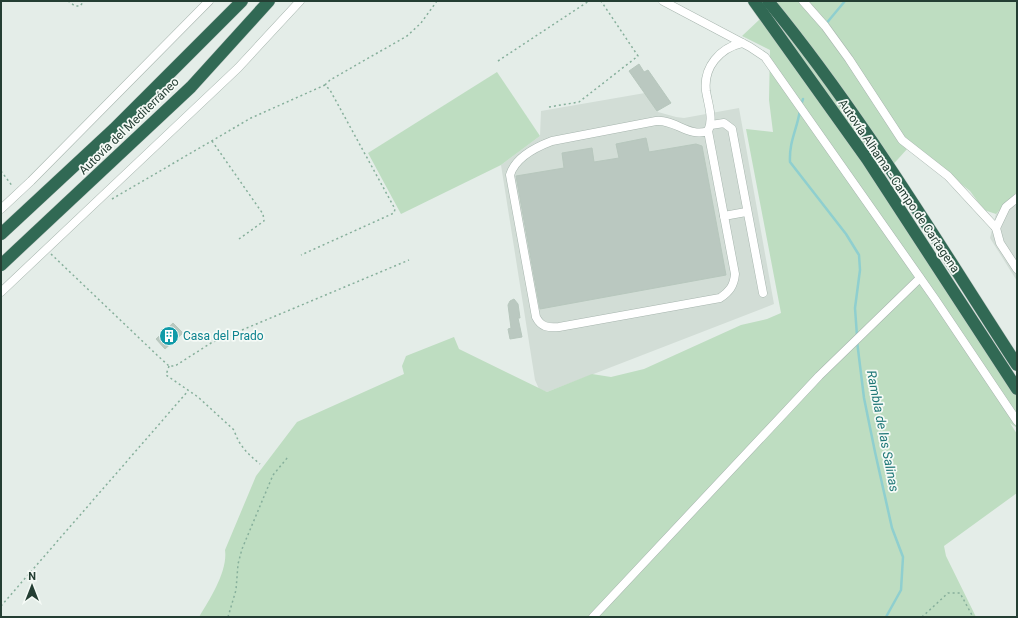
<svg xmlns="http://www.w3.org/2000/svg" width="1018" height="618" viewBox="0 0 1018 618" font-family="Roboto,sans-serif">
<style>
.built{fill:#d2ddd6}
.green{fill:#beddc1}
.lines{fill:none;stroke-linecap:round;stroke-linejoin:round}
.stream{stroke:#8fcfcf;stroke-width:2.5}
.building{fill:#bac8c0;stroke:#b7c7bd}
.minor-casing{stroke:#a7b5ae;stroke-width:9}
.highway-casing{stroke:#c2c9c6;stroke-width:13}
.path{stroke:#86af9b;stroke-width:1.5;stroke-dasharray:2 3;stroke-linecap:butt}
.minor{stroke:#fff;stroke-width:8}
.highway{stroke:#316954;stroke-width:12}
.labels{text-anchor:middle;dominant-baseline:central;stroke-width:3.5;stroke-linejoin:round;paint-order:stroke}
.street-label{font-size:12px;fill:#243e33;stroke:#f5faf6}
.culture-label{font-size:12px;fill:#0d838f;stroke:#f5faf6;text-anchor:start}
.water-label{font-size:13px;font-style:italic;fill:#207878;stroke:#f5faf6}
</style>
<rect width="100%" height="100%" fill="#e4ede8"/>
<g class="built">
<path d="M645 93 658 112 676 117 684 118 739 108 774 304 547 392 539 389 535 380 501 165 540 136 541 111Z"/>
<path d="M1017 192V281L990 238 996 214Z"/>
</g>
<g class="green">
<path d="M779 1H1017V192L996 214 984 210 970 191 917 149 908 148 879 180 924 235 939 271 1017 392V428L1010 423 1017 434V493L944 546 946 556 976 617H199C210 599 228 571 225 550L256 476 297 422 404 374 402 366 406 356 454 337 459 349 547 392 592 374 611 377 644 369 741 325 767 319 781 313 746 129 773 132 769 100 770 50 742 36Z"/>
<path d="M497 72 540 136 501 165 401 214 368 153Z"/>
</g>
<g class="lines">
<g class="stream">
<path d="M825 25 845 1"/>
<path d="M801 105 803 99"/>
<path d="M800 110C797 130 789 141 790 162L846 234 859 255 860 270 855 308 857 336"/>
<path d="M857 341 864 398 875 452 892 528 903 557 901 590 886 617"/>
</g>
</g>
<g class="building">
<path d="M639 64 644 72 648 70 671 103 657 111 629 71Z"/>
<path d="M646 138 649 152 696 144 702 146 726 275 540 309 516 176 564 168 562 153 592 148 594 162 619 158 616 144Z"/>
<path d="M514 299 518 304 520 318H518L522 337 510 339 508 329 511 328 508 305 510 301Z"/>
<path d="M173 323 183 333 165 349 156 339Z"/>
</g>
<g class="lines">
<defs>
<g id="minor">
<path d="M663 1 750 47 765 57 935 299 1017 421"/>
<path d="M803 1 825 26 849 59 902 140 948 176 996 228"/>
<path d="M711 125 724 123 732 129 763 293"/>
<path d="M708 131 735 274C734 286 729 292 720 298L559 327C548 328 541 327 536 317L510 175C515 158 536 147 552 141L656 121C675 119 689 138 708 131 714 119 708 104 706 91 703 67 720 48 742 43"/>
<path d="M1017 198 1006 207 996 228 1000 243 1017 269"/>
<path d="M1 209 31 181 209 1"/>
<path d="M724 216 746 212"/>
<path d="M1 292 238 68 300 1"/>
<path d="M593 617 819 376 920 278"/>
</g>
<g id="highway">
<path d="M754 1 867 159 1017 389"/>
<path d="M768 1C861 114 937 242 1017 365"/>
<path d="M1 234 114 129 242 1"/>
<path d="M1 265 191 87 269 1"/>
</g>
</defs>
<use href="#minor" class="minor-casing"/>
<use href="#highway" class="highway-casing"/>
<g class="path">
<path d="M68 1 75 6H80L84 1"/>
<path d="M498 61 589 1"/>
<path d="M325 85 330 80 407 36 421 23 437 1"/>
<path d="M549 107 579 102 638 56 601 1"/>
<path d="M212 141 263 214 264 221 239 239"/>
<path d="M1 171 13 187"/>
<path d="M112 199 251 118 325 85 330 90 395 209 394 213 383 218 301 255"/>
<path d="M51 254 158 356 169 366H175L211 343 409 260"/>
<path d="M169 366 166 375 198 397 234 430C239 446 248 454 260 464"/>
<path d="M1 606 188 391"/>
<path d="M228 617 236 590 238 564 242 549 273 475 288 457"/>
<path d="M922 617 948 593H960L973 617"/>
</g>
<use href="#minor" class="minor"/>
<use href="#highway" class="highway"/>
</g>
<defs>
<symbol id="building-disc" viewBox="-11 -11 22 22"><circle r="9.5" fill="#0f9aa8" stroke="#f5faf6"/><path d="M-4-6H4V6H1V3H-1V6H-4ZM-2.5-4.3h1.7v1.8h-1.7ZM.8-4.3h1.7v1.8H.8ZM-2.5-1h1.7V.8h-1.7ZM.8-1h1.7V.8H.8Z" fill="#fff"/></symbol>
</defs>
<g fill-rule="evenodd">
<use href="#building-disc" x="158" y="325" width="22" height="22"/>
</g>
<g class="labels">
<g class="street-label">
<text transform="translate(129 126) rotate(-44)">Autovía del Mediterráneo</text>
<text transform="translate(899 186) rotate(56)">Autovía Alhama - Campo de Cartagena</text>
</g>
<g class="culture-label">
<text x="183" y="336">Casa del Prado</text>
</g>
<g class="water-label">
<text transform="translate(883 431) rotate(79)">Rambla de las Salinas</text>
</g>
</g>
<rect width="1018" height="618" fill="none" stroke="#243e33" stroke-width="4"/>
<g transform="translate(32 586)" stroke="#f5faf6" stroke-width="3" paint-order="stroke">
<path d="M0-3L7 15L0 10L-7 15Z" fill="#243e33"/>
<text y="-6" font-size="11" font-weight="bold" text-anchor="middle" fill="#243e33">N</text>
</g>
</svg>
